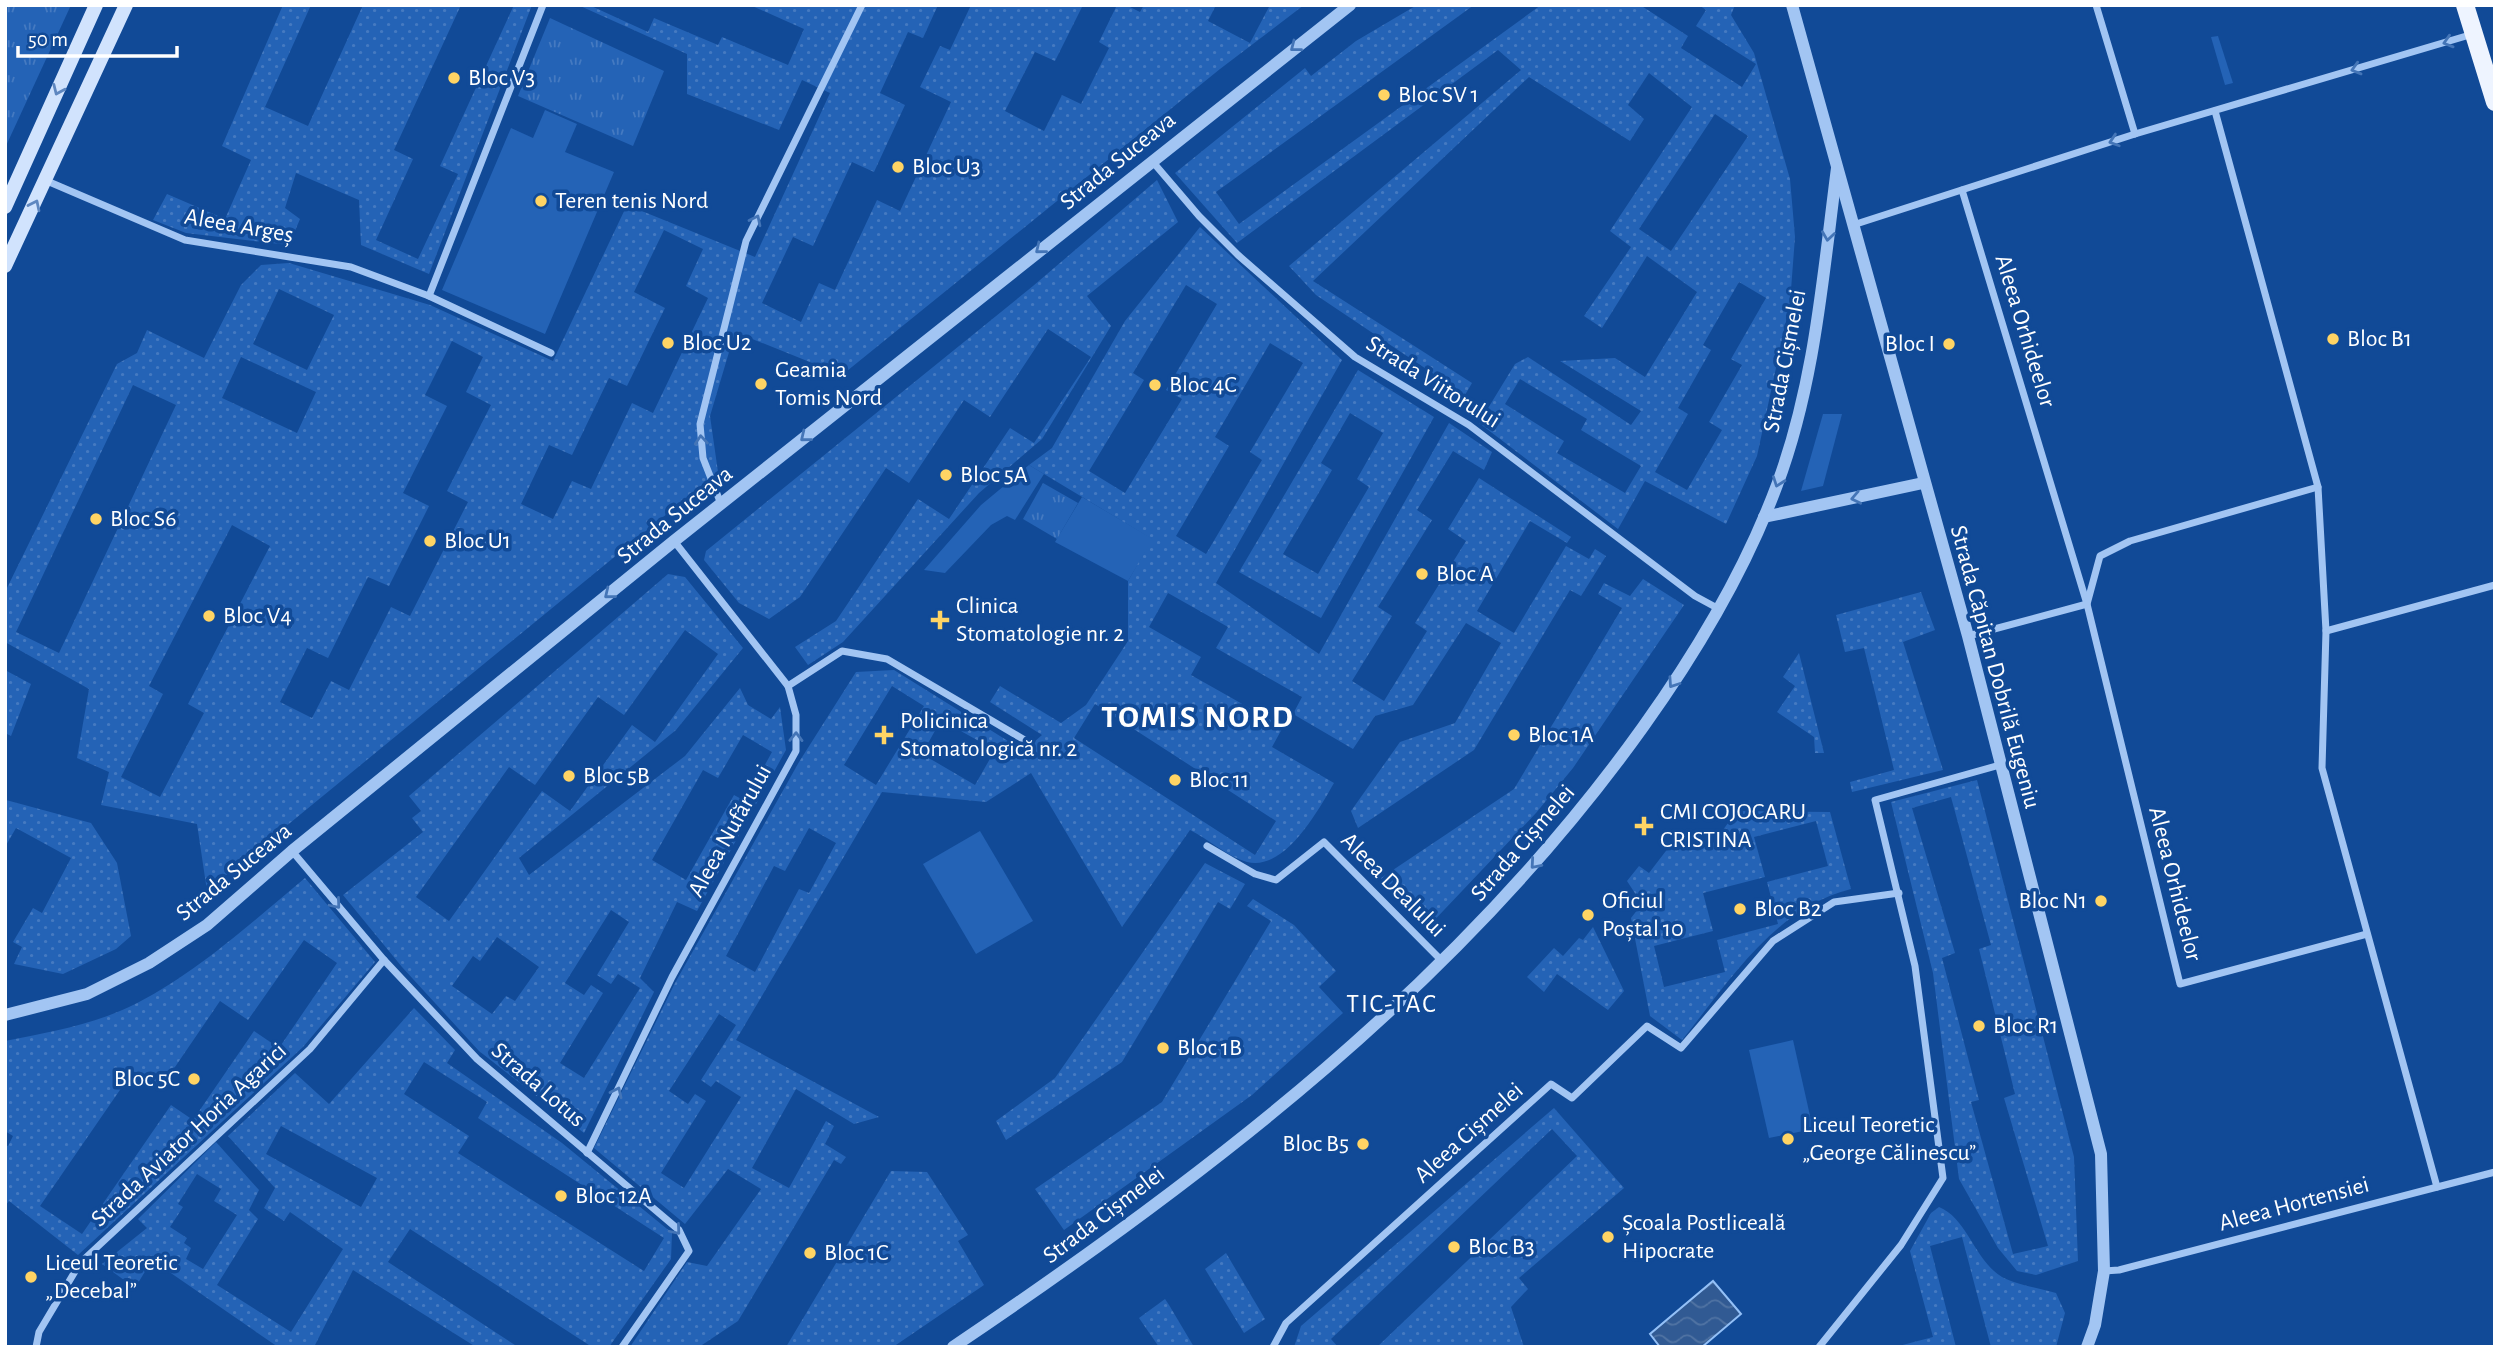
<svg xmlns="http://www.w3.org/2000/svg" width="2500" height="1352" viewBox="0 0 2500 1352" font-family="'Alegreya Sans',sans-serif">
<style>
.grass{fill:#2463b6}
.park{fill:url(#park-tufts)}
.garden{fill:url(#garden-dots);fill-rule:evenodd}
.water{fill:url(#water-waves);stroke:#93c0f7;stroke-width:2}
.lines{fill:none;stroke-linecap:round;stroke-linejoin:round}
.minor{stroke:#a2c5f3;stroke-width:7}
.tertiary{stroke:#a2c5f3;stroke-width:12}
.secondary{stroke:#d1e3fd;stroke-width:14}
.primary{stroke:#eef4ff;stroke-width:18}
.oneway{stroke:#4475b7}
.oneway2{stroke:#5e87c0}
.poi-dot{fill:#ffd464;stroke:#114a97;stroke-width:2.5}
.labels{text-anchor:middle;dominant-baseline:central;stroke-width:7;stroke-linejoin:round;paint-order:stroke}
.poi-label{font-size:24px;fill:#fff;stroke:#114a97;text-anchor:start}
.street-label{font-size:24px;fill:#fff;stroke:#114a97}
.neighbourhood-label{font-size:26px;letter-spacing:2px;fill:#fff;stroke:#114a97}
.district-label{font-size:32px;font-weight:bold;letter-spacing:2px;fill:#fff;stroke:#114a97}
</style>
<defs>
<pattern id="park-tufts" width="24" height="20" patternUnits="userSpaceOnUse" patternTransform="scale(1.75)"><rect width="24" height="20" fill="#2463b6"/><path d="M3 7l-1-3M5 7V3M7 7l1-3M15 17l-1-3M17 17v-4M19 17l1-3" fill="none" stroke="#457ac1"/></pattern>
<pattern id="garden-dots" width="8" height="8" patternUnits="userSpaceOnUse" patternTransform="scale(1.75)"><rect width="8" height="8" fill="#2463b6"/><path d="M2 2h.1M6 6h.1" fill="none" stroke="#457ac1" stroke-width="1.8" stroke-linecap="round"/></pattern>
<pattern id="water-waves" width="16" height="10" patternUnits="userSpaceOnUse" patternTransform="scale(1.75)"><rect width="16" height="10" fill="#315a93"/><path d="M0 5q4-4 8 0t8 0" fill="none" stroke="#5073a3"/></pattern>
</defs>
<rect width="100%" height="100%" fill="#114a97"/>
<g class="grass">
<path d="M2218 36 2233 83 2225 85 2211 37Z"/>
<path d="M545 110 577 124 565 152 614 172 545 334 442 290 511 128 533 138Z"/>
<path d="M1823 414H1842L1823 486 1801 491Z"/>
<path d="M1029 465 1044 474 1015 520 1007 516 991 525 945 573 924 570 981 505Z"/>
<path d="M1082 497 1153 539 1128 581 1055 542Z"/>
<path d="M980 831 1033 921 976 954 923 864Z"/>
<path d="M1793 1040 1813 1129 1769 1138 1749 1050Z"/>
</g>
<g class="park">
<path d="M5 5H71L5 148Z"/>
<path d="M550 18 664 71 633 146 518 96Z"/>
<path d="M1043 483 1078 503 1057 539 1023 519Z"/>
</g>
<g class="garden">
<path d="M283 5H311L265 107 308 126 363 5H461L394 150 413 159 376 240 418 259 458 174 440 166 514 5H532L429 274 361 245 359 200 296 173 285 208 300 219 289 245 186 233 153 220 167 194 225 219 251 160 222 146Z"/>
<path d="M578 5H589L648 32 654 18 718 45 722 37 788 65 804 29 750 5H938L923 38 908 32 880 93 905 105 874 172 852 162 813 246 793 237 762 303 801 322 819 283 835 290 877 200 900 211 951 102 920 87 940 46 950 50 971 5H1083L1055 61 1035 52 1005 111 1044 131 1062 95 1081 104 1109 48 1099 42 1117 5H1126L1140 12 1144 5H1216L1208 21 1250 43 1270 5H1304L1220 69 842 375 735 332 710 416 718 472 207 891 197 824 101 805 109 772 77 758 89 689 5 642V592L117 364 137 353 147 330 204 358 241 285 261 265 289 263 430 305 553 361 627 205 755 257 830 93 802 80 779 130 687 94V54ZM664 230 703 249 686 286 708 298 653 413 632 403 591 489 572 481 553 519 521 504 549 445 572 455 609 378 627 386 665 308 634 292ZM279 289 334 315 307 370 253 344ZM452 341 483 357 466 392 491 405 447 491 468 502 410 616 391 607 349 690 331 681 312 718 280 702 307 648 328 658 368 577 389 586 429 506 403 493 447 406 425 395ZM241 357 316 392 297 433 222 398ZM133 385 176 405 59 653 16 632ZM232 525 270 546 188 704 204 713 160 797 121 777 163 694 149 686Z"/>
<path d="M1417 5H1474L1216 192 1239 224 1541 5H1640L1688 36 1681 48 1742 87 1756 64 1696 26 1706 10 1699 5H1735L1731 15 1754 53 1790 179 1795 237 1790 303 1757 456 1726 524 1645 481 1618 529 1479 423 1515 364 1528 357 1631 425 1641 411 1560 361 1615 358 1645 377 1697 292 1647 256 1602 328 1584 316 1631 247 1610 231 1692 107 1649 73 1628 105 1644 119 1630 141 1529 77 1313 281 1472 383 1465 395 1316 295 1289 266 1521 70 1498 50 1237 243 1175 173 1305 68 1311 76 1356 41ZM1715 114 1748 136 1671 251 1639 229ZM1739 282 1766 298 1731 359 1742 365 1709 422 1722 430 1687 490 1655 472 1688 414 1678 408 1711 350 1703 345ZM1520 379 1587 419 1581 430 1641 466 1625 493 1557 453 1564 441 1505 404Z"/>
<path d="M1157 180 1178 222 1087 296 1111 326 1042 439 979 493 843 642 808 665 795 647 836 621 918 499 949 519 1010 428 1034 443 1091 357 1048 329 990 417 964 400 909 483 886 468 800 597 769 619 739 603 704 560 706 551 1033 286Z"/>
<path d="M1200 227 1342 360 1216 583 1319 654 1449 423 1492 452 1484 470 1453 451 1417 510 1432 520 1378 607 1392 616 1352 681 1384 701 1427 631 1415 623 1466 541 1448 529 1479 478 1571 537 1567 543 1530 521 1477 611 1514 633 1566 546 1589 559 1595 549 1606 556 1581 596 1570 590 1474 750 1358 828 1351 811 1400 742 1455 723 1501 643 1466 623 1413 705 1375 716 1353 749 1293 714 1302 697 1216 648 1228 627 1168 593 1149 627 1201 657 1191 675 1283 727 1272 747 1334 783C1319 809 1285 872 1247 862 1228 857 1208 839 1190 830L1122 927 1031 773 986 802 882 792 736 1040 879 1117 854 1124 796 1089 752 1168 789 1188 826 1121 834 1126 825 1144 846 1157 841 1164 834 1160 738 1321 699 1347H630L687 1262 707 1266 761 1189 728 1169 685 1224 594 1148 675 983 799 762 856 672 894 670 1024 751 1042 735 990 702 1000 686 1061 723 1086 705 1128 641V581L1152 539 1029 465 1052 448 1125 321ZM1186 285 1217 304 1166 390 1182 399 1125 493 1089 471 1144 380 1133 373ZM1270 343 1303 363 1250 452 1262 460 1206 554 1176 536 1229 446 1215 437ZM892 686 924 706 876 785 844 765ZM1095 704 1276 821 1255 855 1074 738ZM941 720 995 750 975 785 922 754ZM809 828 836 843 809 893 799 889 755 972 726 956 774 866 785 871ZM719 1014 736 1025 701 1080 711 1087 716 1081 741 1097 684 1188 661 1173 706 1101 695 1094 688 1104 669 1091Z"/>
<path d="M1358 370 1434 417 1321 618 1239 572ZM1350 413 1383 433 1357 479 1369 487 1318 574 1283 554 1332 470 1321 463Z"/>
<path d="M668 574 685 577 743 648 676 730 519 858 529 875 685 756 740 688 748 705 771 719 780 707 786 750 697 911 677 902 640 978 654 992 584 1133 479 1051 402 967 343 895 423 832 412 818 421 811 409 796ZM685 630 718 654 655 742 632 725 570 811 542 791 449 921 416 897 509 767 535 785 598 697 624 715ZM743 735 772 752 745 801 734 795 686 880 652 860 703 770 718 778ZM611 910 629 922 597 975 611 984 618 974 640 988 584 1078 560 1063 603 993 591 985 584 995 565 983ZM497 937 539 967 515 1001 506 996 492 1014 452 986 473 956 480 961Z"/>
<path d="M1643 579 1684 605 1573 768 1536 813 1426 929 1381 878 1514 789 1622 608 1598 594 1604 583 1630 596Z"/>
<path d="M1921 592 1935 630 1903 642 1943 770 1852 792 1850 782 1894 770 1864 648 1845 652 1836 615Z"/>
<path d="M1799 653 1824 753H1815L1814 737 1777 712 1795 686 1783 677Z"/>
<path d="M5 670 31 684 11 736 5 733Z"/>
<path d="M1977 780 2074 1157 2078 1261 2036 1275 2017 1271 1998 1248 1959 1179 1933 973 1891 802ZM1951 797 1991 945 1979 949 2015 1094 2004 1098 2048 1246 2013 1254 1971 1102 1979 1100 1942 958 1955 953 1912 808Z"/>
<path d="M6 800 91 823 117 863 131 936 116 949 63 974 14 964 22 947 13 942 33 908 42 913 71 858 16 828 5 847Z"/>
<path d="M1737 811 1830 812 1851 889C1774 908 1729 982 1682 1040L1650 1016 1631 918 1642 904 1627 881 1639 866 1649 873 1682 830 1708 850ZM1816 821 1828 866 1767 882 1778 924 1717 940 1725 972 1664 987 1654 946 1713 931 1703 893 1765 877 1754 837Z"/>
<path d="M1205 863 1245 884 1230 909 1218 902 1122 1062 1006 1140 996 1121 1055 1078Z"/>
<path d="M305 878 375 962 303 1047 78 1255 9 1201 5 1206V1145L8 1146 13 1136 5 1131V1041C46 1033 91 1025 129 1007 192 977 251 923 305 878ZM304 940 337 963 279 1048 254 1031 193 1120 171 1105 82 1234 40 1206 133 1071 160 1089 220 1001 248 1020Z"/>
<path d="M1253 899 1294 925 1336 971 1319 987 1343 1013 1252 1095 1064 1230 1035 1189 1162 1102 1271 921 1247 906Z"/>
<path d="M1593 927 1624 991 1608 1010 1557 974 1544 992 1527 977 1554 948 1563 956 1579 938 1583 940Z"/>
<path d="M414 1008 455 1050 447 1063 562 1143 672 1233 671 1259 609 1347H592L410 1229 388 1262 518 1347H476L353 1270 314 1347H278L152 1260 135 1288 102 1264 147 1228 138 1219 216 1142 259 1190 249 1210 258 1219 217 1285 291 1332 343 1249 290 1212 284 1221 264 1208 275 1188 228 1136 295 1073 329 1104ZM424 1062 487 1102 478 1118 664 1238 644 1271 458 1153 469 1136 404 1094ZM281 1126 377 1178 361 1207 266 1154ZM197 1174 221 1189 214 1201 237 1215 203 1269 186 1259 191 1248 184 1243 187 1238 170 1227 183 1207 178 1204Z"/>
<path d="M1554 1108 1624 1188 1519 1278 1528 1289 1511 1307 1524 1347H1377L1577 1156 1552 1129 1331 1339 1338 1347H1294L1301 1326Z"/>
<path d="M891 1171 927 1172 968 1235 958 1241 984 1285 893 1347H786Z"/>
<path d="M1939 1207C1967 1218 1975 1261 2002 1277 2017 1285 2039 1288 2056 1293L2065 1313 2056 1347H1991L1962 1237 1930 1246 1956 1347H1895L1933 1337 1910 1251 1931 1213Z"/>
<path d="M1226 1253 1265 1319 1244 1333 1205 1269Z"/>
<path d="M1165 1299 1169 1305 1194 1347H1159L1139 1318Z"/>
</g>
<path class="water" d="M1713 1281 1741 1314 1702 1347H1660L1650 1334Z"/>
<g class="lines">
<g class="minor">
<path d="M2096 5 2135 134"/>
<path d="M2215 111 2318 487 2326 631 2322 768 2437 1187"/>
<path d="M1152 161 1199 216 1238 255 1355 357 1469 425 1695 596 1719 609"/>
<path d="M47 181 185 240 351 267 429 296 551 353"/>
<path d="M1962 190 2087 604 2180 984 2367 934"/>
<path d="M1853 225 2135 134 2473 34"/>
<path d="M429 296 543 5"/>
<path d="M721 504 703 458 700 424 746 241 862 5"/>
<path d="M2326 631 2495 585"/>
<path d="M1968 636 2087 604 2100 556 2130 541 2318 487"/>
<path d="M788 686 842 651 887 659 1028 742"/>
<path d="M1207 846 1255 874 1276 880 1324 842 1443 962"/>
<path d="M292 851 384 960 477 1059 679 1230 689 1251 622 1347"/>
<path d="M587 1153 672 977 796 751V715L788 686 674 541"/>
<path d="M2104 1271 2119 1270 2495 1172"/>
<path d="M36 1347 39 1332 80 1263 310 1049 384 960"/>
<path d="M1273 1347 1286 1323 1551 1084 1572 1098 1647 1026 1681 1048 1773 941 1834 902 1899 893"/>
<path d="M1819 1347 1901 1245 1943 1178 1915 966 1875 800 2000 765"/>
</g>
<g class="tertiary">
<path d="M1792 5 1968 636 2101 1154 2104 1271 2095 1325 2087 1347"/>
<path d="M1764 517 1923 483"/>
<path d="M5 1015 87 994 149 963 207 925 292 851 674 541 1350 5"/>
<path d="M953 1347C1210 1174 1461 982 1643 727 1696 653 1745 571 1777 485 1815 384 1823 274 1837 168"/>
</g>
<g class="secondary">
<path d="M5 207 96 5"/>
<path d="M5 266 126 5"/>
</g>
<path class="primary" d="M2465 5 2495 102"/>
</g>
<defs><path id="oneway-chevron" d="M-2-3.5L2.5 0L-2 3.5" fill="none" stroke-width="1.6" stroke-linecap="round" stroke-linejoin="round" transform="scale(1.75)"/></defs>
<g class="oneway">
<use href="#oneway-chevron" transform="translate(2448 42) rotate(163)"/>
<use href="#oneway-chevron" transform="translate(1295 47) rotate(142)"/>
<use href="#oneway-chevron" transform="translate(2356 69) rotate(164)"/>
<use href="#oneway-chevron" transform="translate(2114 141) rotate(162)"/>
<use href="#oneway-chevron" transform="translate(756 220) rotate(-64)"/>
<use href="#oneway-chevron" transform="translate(1828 236) rotate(98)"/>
<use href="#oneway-chevron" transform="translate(1040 249) rotate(141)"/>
<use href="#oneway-chevron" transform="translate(805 437) rotate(141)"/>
<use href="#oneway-chevron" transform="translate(701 440) rotate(-95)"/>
<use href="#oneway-chevron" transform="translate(1778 482) rotate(110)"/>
<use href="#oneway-chevron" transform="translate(1856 498) rotate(168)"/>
<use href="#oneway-chevron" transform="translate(609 594) rotate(141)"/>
<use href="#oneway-chevron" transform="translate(1673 683) rotate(124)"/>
<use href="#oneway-chevron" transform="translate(796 737) rotate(-89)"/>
<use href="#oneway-chevron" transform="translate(1535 864) rotate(131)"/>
<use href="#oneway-chevron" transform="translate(336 904) rotate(50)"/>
<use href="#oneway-chevron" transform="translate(617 1092) rotate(-65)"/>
<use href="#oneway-chevron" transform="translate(676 1230) rotate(50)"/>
</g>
<g class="oneway2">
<use href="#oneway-chevron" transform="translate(58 90) rotate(114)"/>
<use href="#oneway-chevron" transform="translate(35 205) rotate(-64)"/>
</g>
<g class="poi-dot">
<circle cx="454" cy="78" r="7"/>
<circle cx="1384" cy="95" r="7"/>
<circle cx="898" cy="167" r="7"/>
<circle cx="541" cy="201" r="7"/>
<circle cx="2333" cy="339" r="7"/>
<circle cx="668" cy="343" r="7"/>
<circle cx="1949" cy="344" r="7"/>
<circle cx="761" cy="384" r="7"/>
<circle cx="1155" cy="385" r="7"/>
<circle cx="946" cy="475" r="7"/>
<circle cx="96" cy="519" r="7"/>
<circle cx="430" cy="541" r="7"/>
<circle cx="1422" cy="574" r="7"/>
<circle cx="209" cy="616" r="7"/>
<path d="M936.5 609.5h7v7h7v7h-7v7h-7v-7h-7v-7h7z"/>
<path d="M880.5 724.5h7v7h7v7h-7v7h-7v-7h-7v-7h7z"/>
<circle cx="1514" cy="735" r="7"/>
<circle cx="569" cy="776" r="7"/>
<circle cx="1175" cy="780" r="7"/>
<path d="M1640.5 815.5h7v7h7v7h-7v7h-7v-7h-7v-7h7z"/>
<circle cx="2101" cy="901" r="7"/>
<circle cx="1740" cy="909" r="7"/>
<circle cx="1588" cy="915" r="7"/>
<circle cx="1979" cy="1026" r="7"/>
<circle cx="1163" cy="1048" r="7"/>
<circle cx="194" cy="1079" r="7"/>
<circle cx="1788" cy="1139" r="7"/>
<circle cx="1363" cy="1144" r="7"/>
<circle cx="561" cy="1196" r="7"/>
<circle cx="1608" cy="1237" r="7"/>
<circle cx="1454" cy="1247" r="7"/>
<circle cx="810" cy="1253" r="7"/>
<circle cx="31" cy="1277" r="7"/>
</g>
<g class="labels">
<g class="poi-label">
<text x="468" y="78">Bloc V3</text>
<text x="1398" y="95">Bloc SV 1</text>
<text x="912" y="167">Bloc U3</text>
<text x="555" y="201">Teren tenis Nord</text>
<text x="2347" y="339">Bloc B1</text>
<text x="682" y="343">Bloc U2</text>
<text x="1935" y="344" text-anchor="end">Bloc I</text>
<text x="775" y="370">Geamia<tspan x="775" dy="28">Tomis Nord</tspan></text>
<text x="1169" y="385">Bloc 4C</text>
<text x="960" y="475">Bloc 5A</text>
<text x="110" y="519">Bloc S6</text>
<text x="444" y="541">Bloc U1</text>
<text x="1436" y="574">Bloc A</text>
<text x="956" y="606">Clinica<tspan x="956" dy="28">Stomatologie nr. 2</tspan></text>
<text x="223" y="616">Bloc V4</text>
<text x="900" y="721">Policinica<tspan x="900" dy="28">Stomatologică nr. 2</tspan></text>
<text x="1528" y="735">Bloc 1A</text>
<text x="583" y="776">Bloc 5B</text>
<text x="1189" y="780">Bloc 11</text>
<text x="1660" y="812">CMI COJOCARU<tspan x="1660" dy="28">CRISTINA</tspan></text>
<text x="1602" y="901">Oficiul<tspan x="1602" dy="28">Poștal 10</tspan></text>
<text x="2087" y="901" text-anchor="end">Bloc N1</text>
<text x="1754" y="909">Bloc B2</text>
<text x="1993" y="1026">Bloc R1</text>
<text x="1177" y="1048">Bloc 1B</text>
<text x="180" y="1079" text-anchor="end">Bloc 5C</text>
<text x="1802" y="1125">Liceul Teoretic<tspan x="1802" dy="28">„George Călinescu”</tspan></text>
<text x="1349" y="1144" text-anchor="end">Bloc B5</text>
<text x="575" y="1196">Bloc 12A</text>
<text x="1622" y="1223">Școala Postliceală<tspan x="1622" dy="28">Hipocrate</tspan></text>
<text x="1468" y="1247">Bloc B3</text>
<text x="824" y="1253">Bloc 1C</text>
<text x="45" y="1263">Liceul Teoretic<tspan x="45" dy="28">„Decebal”</tspan></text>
</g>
<g class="street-label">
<text transform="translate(1118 161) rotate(-39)">Strada Suceava</text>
<text transform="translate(239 226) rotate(10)">Aleea Argeș</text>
<text transform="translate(2025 331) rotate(73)">Aleea Orhideelor</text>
<text transform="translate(1785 361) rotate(-79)">Strada Cișmelei</text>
<text transform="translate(1433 382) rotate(32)">Strada Viitorului</text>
<text transform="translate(675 515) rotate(-39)">Strada Suceava</text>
<text transform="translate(1995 667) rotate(75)">Strada Căpitan Dobrilă Eugeniu</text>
<text transform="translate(730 831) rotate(-61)">Aleea Nufărului</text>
<text transform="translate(1523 843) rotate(-49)">Strada Cișmelei</text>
<text transform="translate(234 872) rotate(-39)">Strada Suceava</text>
<text transform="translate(2175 884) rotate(76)">Aleea Orhideelor</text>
<text transform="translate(1393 885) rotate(45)">Aleea Dealului</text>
<text transform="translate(538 1085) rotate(41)">Strada Lotus</text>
<text transform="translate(1469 1133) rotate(-42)">Aleea Cișmelei</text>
<text transform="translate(189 1135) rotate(-43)">Strada Aviator Horia Agarici</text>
<text transform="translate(2294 1204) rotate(-15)">Aleea Hortensiei</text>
<text transform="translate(1104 1215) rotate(-37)">Strada Cișmelei</text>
</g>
<g class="neighbourhood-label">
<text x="1392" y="1004">TIC-TAC</text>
</g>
<g class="district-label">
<text x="1198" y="717">TOMIS NORD</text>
</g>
</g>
<rect width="2500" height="1352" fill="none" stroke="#ffffff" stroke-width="14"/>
<path d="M18 46v10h159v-10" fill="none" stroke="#ffffff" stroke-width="3.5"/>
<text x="28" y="46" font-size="21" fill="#ffffff" stroke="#114a97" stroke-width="5" paint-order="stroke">50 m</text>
</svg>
